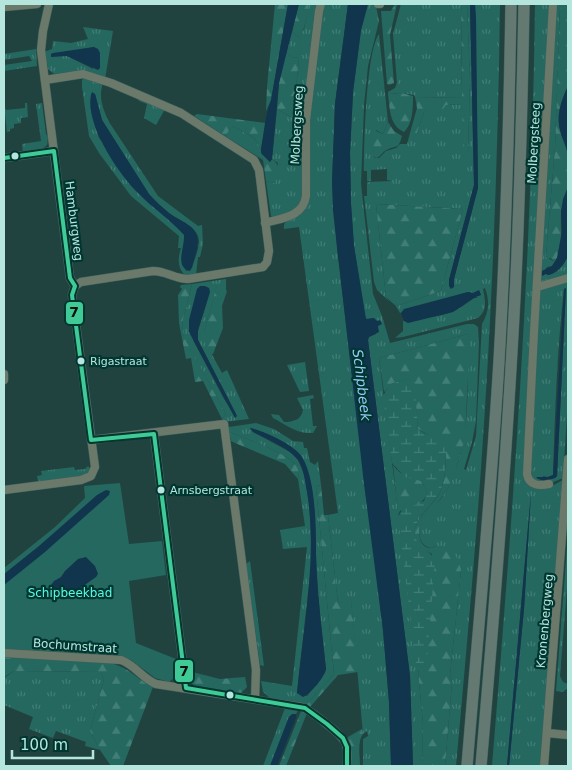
<svg xmlns="http://www.w3.org/2000/svg" width="572" height="770" viewBox="0 0 572 770" font-family="'DejaVu Sans',sans-serif">
<style>
.grass{fill:url(#grass-tufts);fill-rule:evenodd}
.forest{fill:url(#forest-firs)}
.wetland{fill:url(#wetland-marsh)}
.park{fill:#246860}
.water{fill:#11354d}
.lines{fill:none;stroke-linecap:round;stroke-linejoin:round}
.minor-casing{stroke:#41615d;stroke-width:9}
.highway-casing{stroke:#41615d;stroke-width:12}
.minor{stroke:#6b796b;stroke-width:8}
.highway{stroke:#637972;stroke-width:11}
.bus-1-casing{stroke:#003630;stroke-width:8}
.bus-1{stroke:#40ca96;stroke-width:4}
.bus-dot{fill:#b4e6de;stroke:#003630;stroke-width:2}
.labels{text-anchor:middle;dominant-baseline:central;stroke-width:4.5;stroke-linejoin:round;paint-order:stroke}
.bus-label{font-size:11px;fill:#b4e6de;stroke:#003630;text-anchor:start}
.street-label{font-size:12px;fill:#b4e6de;stroke:#003630}
.park-label{font-size:12px;fill:#5bfae6;stroke:#003630}
.water-label{font-size:14px;font-style:italic;fill:#96caf4;stroke:#003630}
.line-badge{stroke:#003630;stroke-width:2}
.pale-badge-label{font-size:14px;text-anchor:middle;font-weight:bold;fill:#111}
</style>
<defs>
<pattern id="grass-tufts" width="24" height="20" patternUnits="userSpaceOnUse" patternTransform="scale(1.25)"><rect width="24" height="20" fill="#246860"/><path d="M3 7l-1-3M5 7V3M7 7l1-3M15 17l-1-3M17 17v-4M19 17l1-3" fill="none" stroke="#417e76"/></pattern>
<pattern id="forest-firs" width="22" height="20" patternUnits="userSpaceOnUse" patternTransform="scale(1.25)"><rect width="22" height="20" fill="#246860"/><path d="M5 1l3.5 6h-7zM16 11l3.5 6h-7z" fill="#417e76"/></pattern>
<pattern id="wetland-marsh" width="20" height="14" patternUnits="userSpaceOnUse" patternTransform="scale(1.25)"><rect width="20" height="14" fill="#246860"/><path d="M1 5h8M5 5V1M11 12h8M15 12V8" fill="none" stroke="#417e76"/></pattern>
</defs>
<rect width="100%" height="100%" fill="#214340"/>
<g class="grass">
<path d="M309 4H317L314 17 304 104 303 192C300 209 290 213 274 218L271 216 266 181 275 183 278 163 272 159 277 109 293 118 299 58 292 57 286 52 292 31 298 37 304 29Z"/>
<path d="M325 4H348L335 104 332 182 337 249 383 630 389 702 391 766H363V739L368 736 367 731 363 734 351 601 338 603 328 515 338 513 299 227 284 229C283 218 295 215 303 211L309 116 321 11Z"/>
<path d="M368 4 376 6 379 21 368 66 364 105 361 184 373 294 382 316 390 343 467 324H474L478 327 479 343 476 421 472 442 464 469 466 470 476 436 482 324C489 312 490 302 485 288L483 289C485 300 488 310 478 318L403 337 395 338 403 331V321C419 317 439 318 454 311 464 307 472 297 481 295L479 291 473 293 468 292 400 313 396 306 441 291 463 209 376 204 386 297 390 302 377 290 374 282 364 196H367V182L392 181 387 180V169L371 170V181H367V171H364C364 145 366 52 379 34L388 122 383 134 376 130 373 154 375 158H379L386 151 396 148 400 144H407L410 133H417L424 112 446 105 462 104 468 154 470 80 467 4H470L474 185 449 280V283L454 286V279L478 188 475 4H500C498 159 492 313 481 468 474 567 465 667 456 766H445L452 682 450 675 461 570 436 546 431 548C421 546 419 538 419 528 426 513 440 503 448 488 472 440 467 386 468 334L379 358 418 671 423 724 422 766H413L410 676 368 340 369 337 376 334 378 325 381 324 373 318 367 320 365 316 354 246 351 204 350 153 353 92 361 30Z"/>
<path d="M401 4H461L462 98 415 97 414 95 402 93 388 94V92L395 88 397 83 393 34Z"/>
<path d="M535 4H551L527 481 552 486 563 480 540 766H509L524 609 531 493 507 766H492C513 512 532 259 535 4Z"/>
<path d="M555 4H560L555 148 546 255V257L555 262 552 266 547 267 545 270 547 275C557 274 564 265 568 256V276L544 284 539 280Z"/>
<path d="M83 27 113 31 105 79 70 72 54 74 48 69 47 63H45L44 52 52 49 53 41 71 43 88 39ZM94 47 93 69 67 56 51 55Z"/>
<path d="M36 49 37 66 4 71V65L32 61 29 56 4 60V54Z"/>
<path d="M84 78 103 83C98 97 103 109 109 122L158 196 198 226 202 225 203 244 200 257H198L196 275H185C177 268 178 257 181 248H178L179 236 131 196 99 153 89 136 82 87V80ZM91 94H95L102 120 149 194C155 201 162 207 169 213 178 220 199 227 199 241 199 250 194 260 192 268L190 270 186 271 182 262 185 235 99 138 95 126Z"/>
<path d="M138 98 165 109 156 125 144 118 147 104 139 101Z"/>
<path d="M25 103H27L28 117 21 118V123L14 124V128L10 129V131L7 132 4 106 6 110 25 108Z"/>
<path d="M42 103 46 134 48 137 47 145 41 150 23 153 22 144 41 141 36 104Z"/>
<path d="M233 126 254 138 261 149 263 160 225 136Z"/>
<path d="M226 279V292L217 286 204 331V340L222 373 227 370 249 419 223 422 222 419 226 414 184 338 182 324 192 284ZM210 292 198 331V340L236 414V418L224 399 193 340Z"/>
<path d="M568 279V398L563 478 551 483 531 480 529 477 538 290ZM566 288 557 476 555 478 542 481 543 476 548 477 553 475C555 413 557 350 564 289Z"/>
<path d="M305 362 309 391 300 392 287 365Z"/>
<path d="M313 395 314 398 310 399 313 426H317L313 433C296 434 287 425 273 418L271 414 279 415 284 422C294 422 301 420 303 410L297 398Z"/>
<path d="M256 423 274 429 293 441 303 442 304 448H307L310 462 315 465 318 461 321 485 316 487 334 674 306 705 270 698 263 692 261 681 292 686 307 547 283 549 280 530 305 526 298 479C299 474 298 468 295 464 288 454 243 437 229 432V427ZM250 428C266 433 294 444 302 458 316 480 315 529 316 555 317 593 322 631 326 669L325 673 307 696 297 693 312 556 309 502 304 474 298 460 290 452 253 432Z"/>
<path d="M88 466 91 470 82 477 40 482 38 481 37 476 42 475 41 471 74 467 75 470 85 469Z"/>
<path d="M568 535V575L560 676 563 682 568 684V688L563 692 556 691Z"/>
<path d="M250 561 264 666 260 665 246 564Z"/>
<path d="M14 671 101 672 104 679 90 731 100 750 85 746 86 742 56 731 53 738 29 729 33 717 4 705V678Z"/>
<path d="M285 708 298 710 296 714 289 717 270 766H263Z"/>
</g>
<g class="forest">
<path d="M275 4H288L271 100 266 111 267 87Z"/>
<path d="M299 4H309C309 7 305 27 303 30 302 33 300 35 298 37L292 31Z"/>
<path d="M395 4H397L390 35 394 83 389 85 387 84 381 11H391Z"/>
<path d="M461 4H467L470 80 468 154 463 150 462 104 446 105 443 109 424 112 417 133H410L417 108 415 97 462 98Z"/>
<path d="M560 4H568V86C561 101 556 118 561 134 564 142 568 148 568 156 569 166 570 178 568 187 567 195 562 203 561 213 560 228 564 248 555 262L550 258H547L546 255 555 148Z"/>
<path d="M286 52 292 57 299 58 293 118 277 109 279 83Z"/>
<path d="M402 93 413 96C413 107 413 124 404 132 389 125 390 109 388 94Z"/>
<path d="M197 114 266 123 261 149 254 138 233 126 225 136 194 116Z"/>
<path d="M388 122 394 131 402 136C398 151 396 144 385 151 381 154 380 157 376 158L373 155 374 130 383 134Z"/>
<path d="M261 153 270 162 272 159C281 165 280 174 275 183L266 181 263 160Z"/>
<path d="M376 204 463 209 441 291 396 306 386 297Z"/>
<path d="M192 284 182 324 184 337 226 414 222 419 203 381 195 382 191 358 186 359 179 323 178 295 182 289 180 287 181 285Z"/>
<path d="M217 285 227 291 222 306 223 328 213 354H211L204 341V331Z"/>
<path d="M468 334 470 336 465 438 454 476 447 490 419 528C419 536 420 547 430 548 434 548 437 545 441 546 453 547 459 560 461 570L450 675 452 682 445 766H422L423 724 418 671 419 672 432 554C428 551 422 549 419 545 403 526 433 507 440 492 446 479 446 459 446 445L418 429 413 378 393 383 384 392 379 358Z"/>
<path d="M229 432C243 437 288 454 295 464 299 468 299 474 298 479L285 464 235 443 231 441Z"/>
<path d="M393 465C404 479 408 474 421 481L427 491C425 506 411 506 400 511L398 515Z"/>
<path d="M321 485 324 515H328L338 603 351 600 358 672 338 675 310 707 306 705 334 674 316 487Z"/>
<path d="M4 657 110 663C131 668 136 679 153 687L123 766H111L100 750 90 731 104 679 101 672 14 671 4 677Z"/>
<path d="M188 671 220 679 245 677 247 687 241 693 196 686 191 683Z"/>
<path d="M301 711 307 713 286 766H279Z"/>
<path d="M362 729 363 734C357 742 360 756 360 766H349L348 737Z"/>
</g>
<path class="wetland" d="M411 378H414L418 429C427 437 440 435 446 445 446 459 446 479 440 492 433 506 413 518 415 535 417 549 432 549 435 562L426 671 425 672 417 671 398 517 404 506 415 505 424 501 427 491 421 481 405 477 392 463 383 396 390 384Z"/>
<path class="park" d="M120 483 129 544 162 541 166 575 129 581 136 643 176 659 179 674 169 682 155 678 131 660 118 655 4 649V568L55 527 85 498 84 486Z"/>
<g class="water">
<path d="M288 4H299L279 83 272 159 270 162 261 153V149C264 133 265 115 271 100Z"/>
<path d="M348 4H368L361 30 353 92 350 153 351 204 354 246 366 319 374 318 377 321 380 320 382 324 378 326 379 332 369 337 368 340 410 676 413 766H391L389 702 383 630 364 484 333 211 332 182 335 104Z"/>
<path d="M470 4H475L476 17 478 188 454 279V287L451 289 449 286V280L474 185Z"/>
<path d="M94 47 98 49 100 53V68L98 70 67 56 51 57V54L53 53Z"/>
<path d="M568 86V156C567 148 563 141 561 133 555 117 561 101 568 86Z"/>
<path d="M92 92 95 94 102 120 149 194C155 201 162 207 169 213 187 226 203 226 196 253 194 259 193 266 190 271 174 267 185 247 184 235 170 219 151 207 136 191 117 172 82 119 92 92Z"/>
<path d="M568 187V256C564 265 558 272 549 275L546 274 542 276 540 272 552 266 557 258 562 231 561 212 563 199Z"/>
<path d="M200 286H205L209 288 210 292 198 330V340L237 416 235 418 189 332V320L197 289Z"/>
<path d="M566 288 557 476 555 478 545 481 538 479 536 477H548L553 475 563 306 564 289Z"/>
<path d="M479 290 481 295 475 297 478 298H474L453 312 408 323 404 321 401 313 404 309 468 292 473 293Z"/>
<path d="M250 428C262 430 295 445 302 457 316 480 316 528 316 555 317 592 322 631 326 669 324 678 311 693 303 697L297 693C303 628 318 557 307 492 305 481 304 469 298 460 290 448 265 438 253 432Z"/>
<path d="M106 490 110 491 109 495 45 552 4 585V574L39 546 97 495Z"/>
<path d="M531 493 524 609 509 766H507Z"/>
<path d="M86 557 95 566 98 574 96 577 75 592 69 599 49 597V588L54 581 61 577 65 571 78 559Z"/>
<path d="M292 714H296V718L277 766H270L289 717Z"/>
</g>
<g class="lines">
<defs>
<g id="minor">
<path d="M378 4H380"/>
<path d="M4 7 37 4"/>
<path d="M45 80 83 74 111 83 181 113 254 160 259 170 269 251 267 262 263 267 188 279C175 279 166 271 153 271L81 282 75 286"/>
<path d="M4 158 54 151"/>
<path d="M265 223C282 218 303 217 306 196V120L319 11 321 4"/>
<path d="M537 283 541 286 568 278"/>
<path d="M4 374V380"/>
<path d="M154 434 186 688"/>
<path d="M91 440 224 424 256 670 255 699"/>
<path d="M549 484C540 486 529 486 527 474L534 332 553 4"/>
<path d="M4 490 81 480 91 476 95 467 72 295 75 286 70 278 41 50 43 31 49 4"/>
<path d="M4 653 121 660C135 665 142 678 156 684L302 707C311 711 341 734 345 742 349 749 347 759 347 766"/>
<path d="M547 733 568 735"/>
<path d="M544 766 568 459"/>
</g>
<g id="highway">
<path d="M467 766C478 631 491 496 499 361 506 242 509 123 511 4"/>
<path d="M481 766C494 616 506 465 514 315 520 211 522 107 524 4"/>
</g>
</defs>
<use href="#minor" class="minor-casing"/>
<use href="#highway" class="highway-casing"/>
<use href="#minor" class="minor"/>
<use href="#highway" class="highway"/>
<defs>
<path id="bus-1" d="M4 158 54 151 70 278 75 286 72 295 91 440 154 434 186 688 305 708 327 724 343 738 347 747V766"/>
</defs>
<use href="#bus-1" class="bus-1-casing"/>
<use href="#bus-1" class="bus-1"/>
</g>
<g class="bus-dot">
<circle cx="15" cy="156" r="4.5"/>
<circle cx="81" cy="361" r="4.5"/>
<circle cx="161" cy="490" r="4.5"/>
<circle cx="230" cy="695" r="4.5"/>
</g>
<g class="labels">
<g class="bus-label">
<text x="90" y="361">Rigastraat</text>
<text x="170" y="490">Arnsbergstraat</text>
</g>
<g class="street-label">
<text transform="translate(297 125) rotate(-87)">Molbergsweg</text>
<text transform="translate(534 143) rotate(-87)">Molbergsteeg</text>
<text transform="translate(74 221) rotate(83)">Hamburgweg</text>
<text transform="translate(545 621) rotate(-85)">Kronenbergweg</text>
<text transform="translate(75 646) rotate(4)">Bochumstraat</text>
</g>
<g class="park-label">
<text x="70" y="593">Schipbeekbad</text>
</g>
<g class="water-label">
<text transform="translate(362 385) rotate(83)">Schipbeek</text>
</g>
</g>
<g class="line-badge">
<rect x="65" y="301" width="19" height="24" rx="5" fill="#40ca96"/>
<rect x="174" y="659" width="20" height="24" rx="5" fill="#40ca96"/>
</g>
<g class="pale-badge-label">
<text x="74" y="317">7</text>
<text x="184" y="676">7</text>
</g>
<rect width="572" height="770" fill="none" stroke="#b4e6de" stroke-width="10"/>
<path d="M12 750v8h81v-8" fill="none" stroke="#b4e6de" stroke-width="2.5"/>
<text x="20" y="750" font-size="15" fill="#b4e6de" stroke="#003630" stroke-width="4" paint-order="stroke">100 m</text>
</svg>
